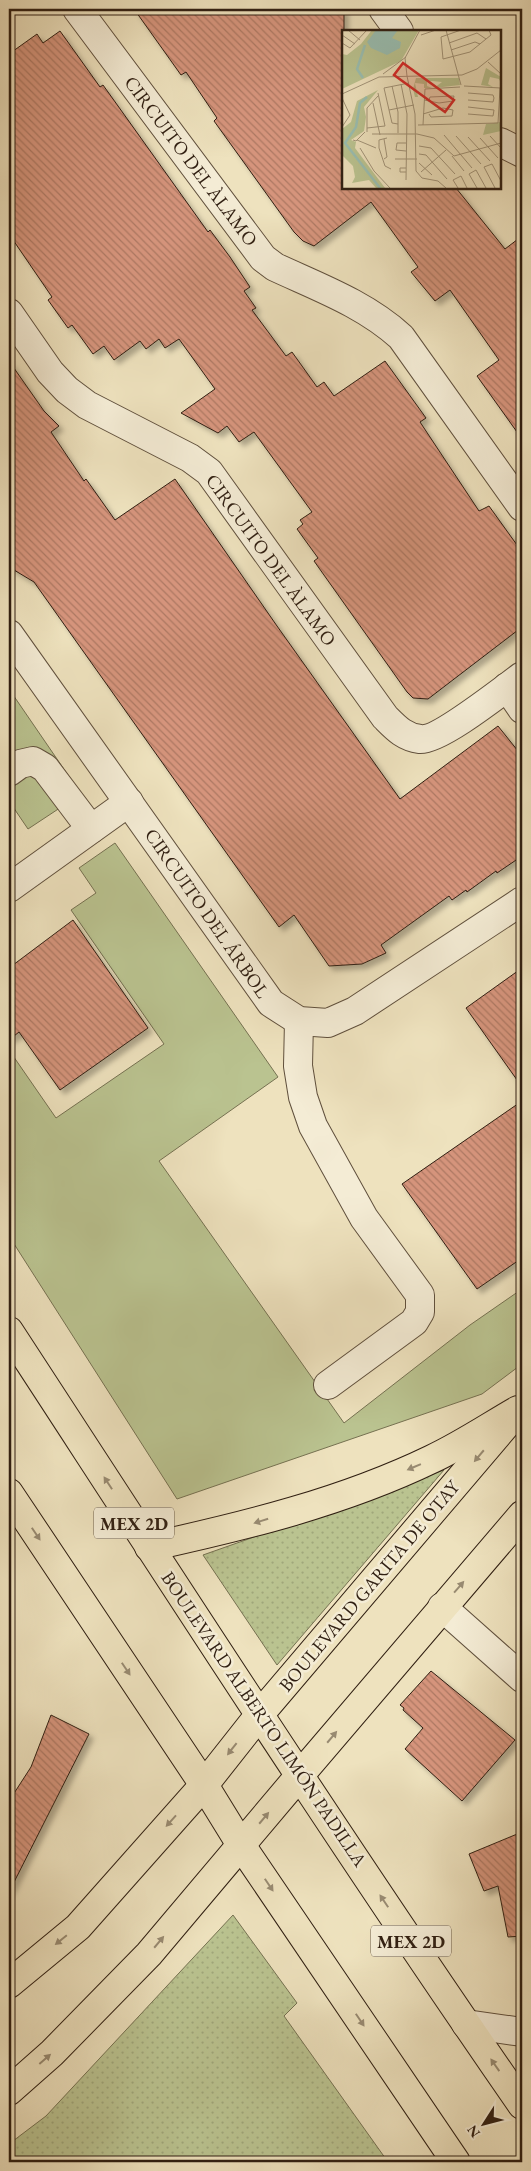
<svg xmlns="http://www.w3.org/2000/svg" width="531" height="2171" viewBox="0 0 531 2171" font-family="'EB Garamond',serif">
<style>
.grass{fill:url(#grass-dots);stroke:#757151}
.green{fill:#bac390;stroke:#757151}
.building{fill:url(#building-back-hatch);stroke:#301f12;filter:url(#shadow)}
.lines{fill:none;stroke-linecap:round;stroke-linejoin:round}
.minor-casing{stroke:#60503d;stroke-width:30}
.major-casing{stroke:#301f12;stroke-width:30}
.highway-casing{stroke:#301f12;stroke-width:30}
.minor{stroke:#f4ecd5;stroke-width:28}
.major{stroke:#eee2be;stroke-width:28}
.highway{stroke:#eee2be;stroke-width:28}
.oneway{fill:#988a71}
.labels{text-anchor:middle;dominant-baseline:central;stroke-width:5;stroke-linejoin:round;paint-order:stroke}
.shield{fill:#f4ecd5;stroke:#6b5c4c;stroke-width:1}
.shield-label{font-size:18px;font-weight:bold;fill:#301f12}
.street-label{font-size:19px;fill:#301f12;stroke:#f4ecd5}
.inset-river{fill:none;stroke:#99beb1;stroke-width:2.5}
.inset-road{fill:none;stroke:#a29479;stroke-width:1}
.view{fill:#d62828;fill-opacity:0.15;stroke:#d62828;stroke-width:2.5}
.inset-edge{fill:none;stroke:#301f12;stroke-width:2.5}
</style>
<defs>
<pattern id="grass-dots" width="8" height="8" patternUnits="userSpaceOnUse" patternTransform="scale(1.25)"><rect width="8" height="8" fill="#bac390"/><path d="M2 2h.1M6 6h.1" fill="none" stroke="#a0a77b" stroke-width="1.8" stroke-linecap="round"/></pattern>
<pattern id="building-back-hatch" width="6" height="6" patternUnits="userSpaceOnUse" patternTransform="scale(1.25)"><rect width="6" height="6" fill="#d5947b"/><path d="M-1 5l2 2M0 0l6 6M5-1l2 2" fill="none" stroke="#ad7863"/></pattern>
<filter id="shadow"><feDropShadow dx="4.5" dy="4.5" stdDeviation="2.5" flood-color="#0004"/></filter>
</defs>
<rect width="100%" height="100%" fill="#eee2be"/>
<filter id="stains"><feTurbulence type="fractalNoise" baseFrequency=".004" numOctaves="4"/><feColorMatrix values="0 0 0 0 .2 0 0 0 0 .09 0 0 0 0 .02 0 0 0 .5 -.17"/></filter>
<radialGradient id="worn" r=".72"><stop offset=".6" stop-color="#630" stop-opacity="0"/><stop offset="1" stop-color="#630" stop-opacity=".3"/></radialGradient>
<g class="grass">
<path d="M444 1470 277 1665 203 1555Z"/>
<path d="M233 1915 297 2003 284 2016 388 2162H9V2144L46 2116Z"/>
</g>
<g class="green">
<path d="M9 689 81 794 28 829 9 801Z"/>
<path d="M115 843 278 1077 159 1161 344 1423 470 1325 522 1289V1364L482 1394 177 1499 9 1236V1050L56 1118 164 1044 71 910 96 893 79 868Z"/>
</g>
<g class="building">
<path d="M134 9H344V188H456L505 249 522 236V439L477 376 499 360 450 290 435 301 411 272 418 267 371 202 314 246 303 241 294 232 214 121 217 118 186 72 181 75Z"/>
<path d="M60 31 100 87 103 85 208 232 210 230 230 257 250 287 244 291 256 308 252 310 286 356 292 352 317 387 324 382 334 396 385 361 426 418 420 422 479 511 489 506 522 552V627L428 699 413 698 407 692 314 561 318 558 297 529 303 524 300 520 312 512 254 432 239 442 227 426 218 433 181 413 215 389 179 339 165 348 159 339 146 349 140 341 114 360 104 346 93 354 72 325 68 328 48 300 52 297 9 234V54L37 34 43 43Z"/>
<path d="M9 361 44 411 59 426 51 432 84 481 86 479 115 520 175 479 277 626 400 799 498 726 522 756V856L497 873 496 871 467 892 466 890 452 900 449 896 381 945 386 953 362 964 329 966 294 915 279 927 34 582 9 567Z"/>
<path d="M73 920 148 1028 60 1090 19 1032 9 1040V968Z"/>
<path d="M522 968V1087L466 1008Z"/>
<path d="M522 1101V1258L477 1289 402 1184Z"/>
<path d="M431 1671 515 1740 462 1801 405 1749 423 1728 403 1710 404 1708 400 1705Z"/>
<path d="M51 1715 89 1734 9 1892V1801L31 1767Z"/>
<path d="M522 1832V1936L508 1937 498 1886 484 1891 469 1854Z"/>
</g>
<g class="lines">
<defs>
<g id="minor">
<path d="M77 9 263 258 275 267C318 287 365 304 401 337L522 507"/>
<path d="M383 9 399 31"/>
<path d="M500 142 522 153"/>
<path d="M9 313 50 372 67 390 87 405 190 458 209 472 385 717C396 728 404 737 420 739 439 741 504 689 522 676"/>
<path d="M9 634 271 1003 299 1021 328 1023 355 1011 522 901"/>
<path d="M507 687 522 709"/>
<path d="M9 772 20 764 33 761 45 768 91 829"/>
<path d="M9 888 129 802"/>
<path d="M299 1021 298 1066 303 1097 313 1126 364 1218 420 1295V1312L414 1322 328 1385"/>
<path d="M442 1607 522 1678"/>
<path d="M466 2024 522 2032"/>
</g>
<g id="major">
<path d="M260 1714 516 1413"/>
<path d="M300 1775 522 1515"/>
</g>
<g id="highway">
<path d="M9 1331C178 1590 346 1851 522 2105"/>
<path d="M9 1493 204 1785 241 1845 456 2162"/>
<path d="M149 1547C245 1526 343 1502 432 1459 462 1445 490 1426 518 1410"/>
<path d="M9 1984 78 1927 204 1785 260 1714"/>
<path d="M9 2091 52 2053 149 1954 300 1775"/>
</g>
</defs>
<use href="#minor" class="minor-casing"/>
<use href="#major" class="major-casing"/>
<use href="#highway" class="highway-casing"/>
<use href="#minor" class="minor"/>
<use href="#major" class="major"/>
<use href="#highway" class="highway"/>
</g>
<defs><path id="oneway-solid" d="M-6-.8H1V-3.2L6.5 0L1 3.2V.8H-6Z" transform="scale(1.25)"/></defs>
<g class="oneway">
<use href="#oneway-solid" transform="translate(479 1456) rotate(130)"/>
<use href="#oneway-solid" transform="translate(414 1467) rotate(157)"/>
<use href="#oneway-solid" transform="translate(108 1483) rotate(-123)"/>
<use href="#oneway-solid" transform="translate(261 1521) rotate(163)"/>
<use href="#oneway-solid" transform="translate(36 1534) rotate(56)"/>
<use href="#oneway-solid" transform="translate(459 1587) rotate(-49)"/>
<use href="#oneway-solid" transform="translate(126 1669) rotate(56)"/>
<use href="#oneway-solid" transform="translate(332 1737) rotate(-50)"/>
<use href="#oneway-solid" transform="translate(232 1749) rotate(128)"/>
<use href="#oneway-solid" transform="translate(264 1818) rotate(-50)"/>
<use href="#oneway-solid" transform="translate(171 1821) rotate(132)"/>
<use href="#oneway-solid" transform="translate(269 1885) rotate(56)"/>
<use href="#oneway-solid" transform="translate(384 1901) rotate(-124)"/>
<use href="#oneway-solid" transform="translate(61 1940) rotate(141)"/>
<use href="#oneway-solid" transform="translate(159 1942) rotate(-50)"/>
<use href="#oneway-solid" transform="translate(360 2020) rotate(56)"/>
<use href="#oneway-solid" transform="translate(45 2059) rotate(-41)"/>
<use href="#oneway-solid" transform="translate(495 2065) rotate(-125)"/>
</g>
<g class="labels">
<g class="shield">
<rect x="94" y="1507.5" width="80" height="31" rx="4"/>
<rect x="371" y="1925.5" width="80" height="31" rx="4"/>
</g>
<g class="shield-label">
<text x="134" y="1523">MEX 2D</text>
<text x="411" y="1941">MEX 2D</text>
</g>
<g class="street-label">
<text transform="translate(191 161) rotate(53)">CIRCUITO DEL ÀLAMO</text>
<text transform="translate(271 560) rotate(54)">CIRCUITO DEL ÀLAMO</text>
<text transform="translate(207 913) rotate(55)">CIRCUITO DEL ÁRBOL</text>
<text transform="translate(369 1586) rotate(-50)">BOULEVARD GARITA DE OTAY</text>
<text transform="translate(264 1719) rotate(56)">BOULEVARD ALBERTO LIMÓN PADILLA</text>
</g>
</g>
<g transform="translate(342 30)">
<rect width="159" height="159" fill="#eee2be"/>
<path d="M36 60 22 77 24 87 22 101 9 110 14 112 13 118 43 158H34L27 150 10 153 13 147 11 136 0 125V99L9 92 15 71Z" fill="#bac390"/>
<path d="M30 0H77L59 31 0 59V24L5 25 19 14ZM144 38 159 47V53L157 49 148 47 146 54 151 57 139 55ZM74 48H117L118 55 92 58 100 52 90 51 85 52V56L90 58H82V54L73 53 76 67H73L71 59ZM159 92V101L141 105 144 94Z" fill="#bac390"/>
<path d="M34 0H56L50 8 59 12 58 18 45 25 29 18 25 12Z" fill="#99beb1"/>
<path class="inset-river" d="M21 48 15 39 23 15M25 67 18 73 14 97 3 113 38 158"/>
<path class="inset-road" d="M6 0 18 10M104 0 119 55M119 0 99 7 101 29 128 22 149 5 147 0M0 5 13 14M79 5 94 0M0 13 8 18 25 0M107 13 135 3 144 9M109 20 133 12 138 14M146 32 159 44M41 44 64 27M65 46 73 84 74 141 80 148 96 151 104 158M65 46 63 28 78 0M59 54 65 84 64 150M50 56 56 82V103M122 56 159 58M126 63 151 65 152 68 151 72 126 70M0 64 37 47 120 45 135 39 159 20M0 68 8 85 0 97M82 70 97 73 111 71 112 66 88 67 87 70M31 73 38 105M126 77 152 80 151 86 126 84M47 80 72 75M81 84 101 78 111 80 110 86 89 87 87 84M56 94 50 93 42 58 67 53M76 95 156 93 158 58M81 95 83 59 118 57M25 98 43 96 36 63M25 102V78L36 66M30 104H75L92 108 112 126 159 113M102 105 130 138M114 106 139 134M148 106 159 118M126 107 148 131M45 108 37 110V118L43 136 49 139M138 108 156 128M42 109 45 127 42 129M11 110 14 111 23 102M15 110 34 118M77 116 89 118 113 144M18 118 32 141 48 158M64 121 54 120 55 113H64M77 124 84 125 105 149M110 126 122 141M53 129H75M77 133 90 145M64 138H58V142H64M79 142 104 120M116 158 111 150 119 146 125 158M135 158 127 144 134 140 144 158M153 158 142 137 150 134 159 151"/>
<path class="view" d="M61 33 112 70 103 82 52 45Z"/>
<rect width="159" height="159" class="inset-edge"/>
</g>
<rect width="531" height="2171" fill="none" stroke="#eee2be" stroke-width="30"/>
<rect x="10" y="10" width="511" height="2151" fill="none" stroke="#301f12" stroke-width="2.5"/>
<rect x="15" y="15" width="501" height="2141" fill="none" stroke="#301f12"/>
<g transform="translate(484 2124) rotate(234)" stroke="#f4ecd5" stroke-width="4" paint-order="stroke">
<path d="M0-4L9 19L0 12L-9 19Z" fill="#301f12"/>
<text y="-8" font-size="14" font-weight="bold" text-anchor="middle" fill="#301f12">N</text>
</g>
<rect width="100%" height="100%" filter="url(#stains)"/>
<rect width="100%" height="100%" fill="url(#worn)"/>
</svg>
